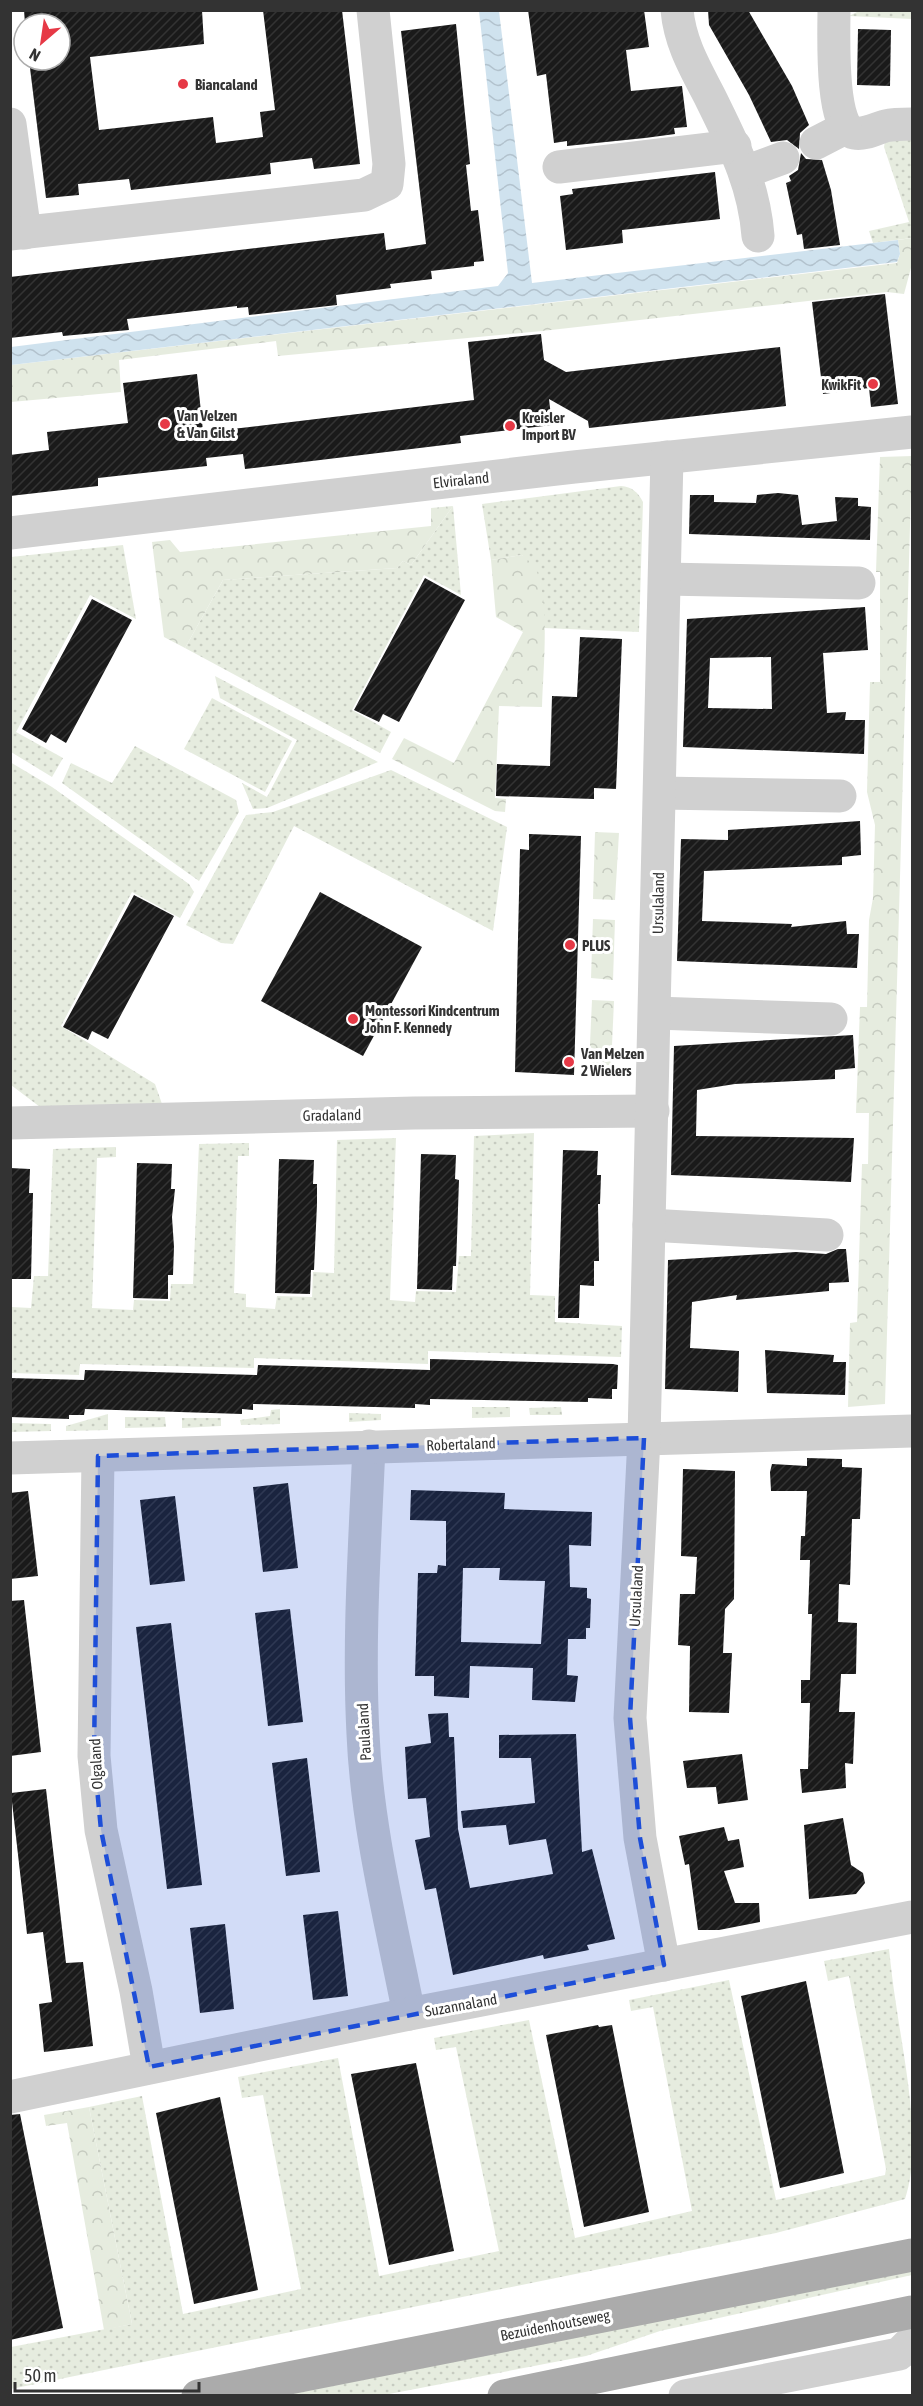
<svg xmlns="http://www.w3.org/2000/svg" width="923" height="2406" viewBox="0 0 923 2406" font-family="'Asap Condensed',sans-serif">
<style>
.grass{fill:url(#grass-dots)}
.forest{fill:url(#forest-crowns)}
.water{fill:url(#water-waves)}
.building{fill:url(#building-hatch);fill-rule:evenodd}
.lines{fill:none;stroke-linecap:round;stroke-linejoin:round}
.minor{stroke:#d0d0d0;stroke-width:33}
.major{stroke:#ababab;stroke-width:33}
.marked{fill:#1d4ed8;fill-opacity:0.2;stroke:#1d4ed8;stroke-width:4.5;stroke-dasharray:12 8;stroke-linejoin:round}
.poi-dot{fill:#e63946;stroke:#fff;stroke-width:2}
.labels{text-anchor:middle;dominant-baseline:central;stroke-width:6;stroke-linejoin:round;paint-order:stroke}
.poi-label{font-size:15px;font-weight:bold;fill:#333;stroke:#fff;text-anchor:start}
.street-label{font-size:15px;fill:#333;stroke:#fff}
</style>
<defs>
<pattern id="grass-dots" width="8" height="8" patternUnits="userSpaceOnUse" patternTransform="scale(1.5)"><rect width="8" height="8" fill="#e6ecdf"/><path d="M2 2h.1M6 6h.1" fill="none" stroke="#c6cbc0" stroke-width="1.8" stroke-linecap="round"/></pattern>
<pattern id="forest-crowns" width="20" height="18" patternUnits="userSpaceOnUse" patternTransform="scale(1.5)"><rect width="20" height="18" fill="#e6ecdf"/><path d="M2 6a3 3 0 1 1 6 0M12 15a3 3 0 1 1 6 0" fill="none" stroke="#c6cbc0"/></pattern>
<pattern id="water-waves" width="16" height="10" patternUnits="userSpaceOnUse" patternTransform="scale(1.5)"><rect width="16" height="10" fill="#cfe2ee"/><path d="M0 5q4-4 8 0t8 0" fill="none" stroke="#b2c2cd"/></pattern>
<pattern id="building-hatch" width="6" height="6" patternUnits="userSpaceOnUse" patternTransform="scale(1.5)"><rect width="6" height="6" fill="#1a1a1a"/><path d="M-1 1l2-2M0 6l6-6M5 7l2-2" fill="none" stroke="#333"/></pattern>
</defs>
<rect width="100%" height="100%" fill="#fff"/>
<g class="grass">
<path d="M859 11H912V19L849 16Z"/>
<path d="M912 135V238L873 243 869 231 909 222 884 147 885 141Z"/>
<path d="M621 486C632 487 638 492 643 502L639 632 544 628 540 583 522 555 491 560 482 504Z"/>
<path d="M453 506 461 595 424 575 352 710 391 732 380 753 185 648 223 580 397 568 403 561 411 565Z"/>
<path d="M123 545 136 619 90 595 16 732 63 758 52 777 11 752V557Z"/>
<path d="M215 676 378 762 267 808 253 809 242 783 267 797 297 740 220 698Z"/>
<path d="M212 698 292 741 265 792 184 749Z"/>
<path d="M135 746 236 800 239 812 199 881 62 783 71 763 112 783Z"/>
<path d="M10 762 52 787 189 884 194 892 180 918 132 892 61 1026 155 1084 162 1104 40 1107 11 1085Z"/>
<path d="M391 770 507 827 493 931 294 826 233 944 221 943 186 925 246 815 273 812Z"/>
<path d="M534 1133 530 1295 555 1296V1322L622 1326 621 1357 428 1351V1364L254 1358V1368L80 1364 79 1375 11 1373V1307L31 1308 34 1276H48L53 1149 116 1147V1157L97 1158 92 1308 133 1310 134 1300 170 1301 171 1284H193L199 1144 249 1143V1156H238L234 1293 246 1294V1307L275 1309 277 1296 312 1297 313 1272 334 1273 337 1140 396 1138 390 1300 415 1302 416 1291 456 1292 459 1256H471L474 1136Z"/>
<path d="M472 1407H510V1417L472 1418Z"/>
<path d="M561 1407 562 1415H530L529 1408Z"/>
<path d="M280 1409V1424L241 1425 240 1420 270 1416 271 1410Z"/>
<path d="M349 1413 381 1414V1420L349 1422Z"/>
<path d="M108 1414V1430L66 1431V1426Z"/>
<path d="M125 1417H165L166 1427 125 1428Z"/>
<path d="M182 1418H221V1426L182 1428Z"/>
<path d="M11 1423 51 1424V1431L11 1432Z"/>
<path d="M889 1949C891 1967 893 1986 896 2004 904 2060 923 2146 905 2199L776 2233 11 2389V2347L132 2324 89 2107 142 2096 183 2314 301 2289 263 2095 242 2098 238 2077 338 2058 379 2276 499 2251 456 2047 436 2050 434 2038 529 2020 575 2238 692 2211 653 2007 631 2011 629 2000 729 1980 776 2200 885 2175 886 2169 849 1976 828 1981 824 1961Z"/>
<path d="M912 2269V2275L660 2331 586 2356 384 2395 277 2396Z"/>
</g>
<g class="forest">
<path d="M912 238V264L904 294 887 292 542 331 278 356 276 341 119 360 121 392 11 402V365L897 263 900 254 898 240Z"/>
<path d="M912 456 885 1404 848 1407 850 1323 857 1322 862 1164H868L869 1113H856L860 1007H867L869 920 873 898 875 825 867 792 870 682H880V572H876L880 457Z"/>
<path d="M453 506 411 565 403 561 397 568 223 580 185 648 164 637 152 542 170 540 180 552 431 526V508Z"/>
<path d="M522 555C528 560 534 565 537 572 550 605 543 670 542 707L499 706 495 798 506 799 505 812 495 811 392 759 404 738 454 763 523 632 496 617 491 560Z"/>
<path d="M595 832 619 833 615 900 593 899Z"/>
<path d="M593 919 615 920 613 980 591 978Z"/>
<path d="M592 1000 614 1001 611 1067 589 1066Z"/>
<path d="M89 2107 132 2324 104 2330 67 2123 46 2126 44 2115Z"/>
</g>
<path class="water" d="M479 11H499L532 283 898 240 900 254 897 262 11 365V347L498 286 508 273Z"/>
<g class="building">
<path d="M24 10H202L204 44 90 57 99 130 213 117 216 143 263 137 260 112 275 110 263 10H342L360 164 314 169 312 158 270 163 271 174 131 190 129 179 78 184 79 195 46 198 29 60H60V24H25Z"/>
<path d="M528 10H644L649 47 626 50 631 91 682 86 687 127 674 128 675 134 645 138 567 146V141L554 143 546 74 537 76Z"/>
<path d="M708 10H748L792 86 809 125 800 133 799 149 787 140 771 142 749 95 709 25Z"/>
<path d="M456 24 470 164 466 165 471 211 478 210 484 261 474 262V266L431 271 432 279 390 284 391 288 336 295 337 305 249 315 248 307 237 308V306L127 319 129 330 63 336 62 332 10 338V277L384 233 386 250 426 244 401 31Z"/>
<path d="M858 29 891 30 890 86 857 85Z"/>
<path d="M801 153 806 159 822 160 831 190 840 245 804 249 802 234 797 235 786 183 791 181 789 176 798 170Z"/>
<path d="M715 172 720 219 622 230 623 243 566 250 560 196 573 194 572 189Z"/>
<path d="M885 294 898 404 871 407 869 388 823 394 812 302Z"/>
<path d="M541 334 544 360 566 372 780 347 786 406 589 428 588 421 549 399 552 425 460 436 461 443 245 469 243 454 206 458 207 466 98 478V486L10 496V455L49 450 47 432 128 423 123 383 197 374 203 431 241 428 474 400 468 342Z"/>
<path d="M778 493 798 495 802 525 837 521 835 497 858 498V506L871 507 870 540 689 534 690 495H714V502L756 503 757 495Z"/>
<path d="M425 578 465 600 399 722 383 714 379 722 354 710Z"/>
<path d="M92 599 132 620 66 743 51 734 46 743 22 729Z"/>
<path d="M865 607 868 650 823 653 827 713 846 712 845 720H865L864 754 683 747 687 619ZM771 657 772 709 708 708 710 658Z"/>
<path d="M580 637 622 639 616 789 594 788V799L496 796 497 764 550 766 552 696 577 697Z"/>
<path d="M860 821 861 855 842 857V865L704 871 702 921 792 924 791 927 846 921 847 934H859L857 968 677 961 681 839 728 840V830Z"/>
<path d="M529 834 581 836 574 1075 515 1072 520 849 529 850Z"/>
<path d="M320 892 422 947 363 1056 261 1001Z"/>
<path d="M134 895 174 916 108 1039 92 1031 88 1040 63 1027Z"/>
<path d="M853 1035 855 1068 835 1070V1079L735 1084 697 1090 696 1136 854 1138 851 1182 671 1175 674 1046Z"/>
<path d="M563 1150 598 1151 597 1175H601L600 1204H598L599 1261H594V1286L580 1285 579 1318H558Z"/>
<path d="M421 1154 456 1155 455 1179 459 1180 456 1266H453L452 1290 417 1289Z"/>
<path d="M279 1159 314 1160 313 1184H317V1204L314 1270H311L310 1294 275 1293Z"/>
<path d="M137 1163 172 1164 171 1189H175L172 1217 174 1247 173 1275H168V1299L133 1298Z"/>
<path d="M10 1168 30 1169 29 1193H33L31 1279H10Z"/>
<path d="M838 1249H846L849 1282 829 1283V1291L736 1300 737 1295 692 1302 690 1348 739 1351 738 1392 665 1389 668 1260 796 1252 826 1254Z"/>
<path d="M765 1350 834 1355 833 1362H846L845 1395 767 1393Z"/>
<path d="M430 1359 613 1364 618 1365 617 1389H612V1399L588 1398V1402L430 1399V1405L415 1404V1408L253 1404V1410L242 1409V1414L85 1409 84 1415H69V1419L10 1417V1378L84 1380 85 1370 257 1375 258 1365 430 1370Z"/>
<path d="M807 1458 842 1459V1467L862 1468 860 1519H852L850 1585 839 1584 838 1622 857 1623 856 1674H841L839 1712H855L853 1764 845 1763 846 1788 802 1793 800 1769H808L810 1703H801V1680H810L812 1614H808L810 1560H800L801 1536H805L807 1491H771L770 1472 772 1464 807 1466Z"/>
<path d="M683 1469 735 1471 734 1599 725 1609 723 1653H732L729 1713 689 1712 690 1646 678 1645 680 1594H695L697 1557 681 1556Z"/>
<path d="M288 1483 298 1568 263 1572 253 1487Z"/>
<path d="M411 1490 505 1493 504 1509 592 1512 591 1546 569 1545 570 1587 587 1588V1598L591 1599 590 1628H586V1639H568L567 1675 578 1676 575 1702 532 1700 533 1668 470 1666 469 1698 434 1696V1676H415L418 1573H437L438 1565 446 1566V1521L410 1520ZM463 1568H500L499 1580 545 1581 541 1644 461 1642Z"/>
<path d="M28 1491 38 1576 10 1579V1493Z"/>
<path d="M175 1496 185 1581 150 1585 140 1500Z"/>
<path d="M24 1600 41 1752 10 1756V1601Z"/>
<path d="M290 1609 303 1722 268 1726 255 1613Z"/>
<path d="M171 1623 202 1885 167 1889 136 1627Z"/>
<path d="M448 1713 449 1737H454L458 1829 470 1888 553 1874 546 1839 509 1845 506 1825 463 1828 461 1811 535 1803 531 1758H499V1735L576 1734 582 1852 592 1849 615 1939 587 1945 589 1950 544 1959 543 1955 453 1975 436 1888 425 1890 415 1840 430 1837 426 1798 408 1799 405 1747 431 1743 428 1714Z"/>
<path d="M742 1754 748 1800 718 1804 716 1787 687 1788 683 1761Z"/>
<path d="M307 1758 320 1872 286 1876 272 1763Z"/>
<path d="M46 1789 66 1963 83 1962 93 2046 44 2052 39 2004 52 2002 43 1932 27 1934 11 1793Z"/>
<path d="M843 1818 851 1865 863 1873 865 1883 856 1894 809 1899 804 1825Z"/>
<path d="M724 1827 728 1841 739 1839 744 1867 724 1871 735 1903H759L760 1922 719 1930H698L689 1864 685 1865 679 1836Z"/>
<path d="M338 1911 348 1996 313 2000 303 1915Z"/>
<path d="M225 1924 234 2009 200 2013 190 1928Z"/>
<path d="M806 1981 844 2173 780 2188 741 1996Z"/>
<path d="M598 2025 599 2027 612 2025 649 2212 584 2227 546 2035Z"/>
<path d="M416 2063 454 2251 389 2265 351 2074Z"/>
<path d="M220 2097 258 2290 194 2304 156 2113Z"/>
<path d="M20 2114 63 2328 10 2340V2115Z"/>
</g>
<g class="lines">
<g class="minor">
<path d="M677 10C680 43 695 68 710 97 733 144 754 183 758 236"/>
<path d="M834 10C834 31 830 129 854 133 865 135 875 129 885 126 894 124 903 124 912 124"/>
<path d="M10 124 25 233"/>
<path d="M816 143 845 128"/>
<path d="M559 167 735 146"/>
<path d="M745 172 783 158"/>
<path d="M10 234 364 195 387 184 389 164 373 10"/>
<path d="M10 533 574 467 912 432"/>
<path d="M665 579 859 583"/>
<path d="M660 793 840 796"/>
<path d="M655 1013 831 1019"/>
<path d="M10 1123 414 1113 653 1111"/>
<path d="M649 1225 827 1235"/>
<path d="M369 1446C365 1542 358 1639 363 1734 367 1828 391 1922 409 2014"/>
<path d="M98 1456 94 1756 101 1830 136 1991 149 2067"/>
<path d="M10 1458 912 1431"/>
<path d="M664 1965 640 1838 630 1718 644 1438 667 457"/>
<path d="M10 2097 409 2014 912 1917"/>
<path d="M685 2396 899 2354 912 2341"/>
</g>
<g class="major">
<path d="M198 2396 912 2255"/>
<path d="M504 2396 912 2312"/>
</g>
</g>
<path class="marked" d="M644 1438 630 1718 640 1838 664 1965 149 2067 101 1830 94 1756 98 1456Z"/>
<g class="poi-dot">
<circle cx="183" cy="84" r="6"/>
<circle cx="873" cy="384" r="6"/>
<circle cx="165" cy="424" r="6"/>
<circle cx="510" cy="426" r="6"/>
<circle cx="570" cy="945" r="6"/>
<circle cx="353" cy="1019" r="6"/>
<circle cx="569" cy="1062" r="6"/>
</g>
<g class="labels">
<g class="poi-label">
<text x="195" y="84">Biancaland</text>
<text x="861" y="384" text-anchor="end">KwikFit</text>
<text x="177" y="415">Van Velzen<tspan x="177" dy="17">&amp; Van Gilst</tspan></text>
<text x="522" y="417">Kreisler<tspan x="522" dy="17">Import BV</tspan></text>
<text x="582" y="945">PLUS</text>
<text x="365" y="1010">Montessori Kindcentrum<tspan x="365" dy="17">John F. Kennedy</tspan></text>
<text x="581" y="1053">Van Melzen<tspan x="581" dy="17">2 Wielers</tspan></text>
</g>
<g class="street-label">
<text transform="translate(461 480) rotate(-6)">Elviraland</text>
<text transform="translate(658 903) rotate(-89)">Ursulaland</text>
<text transform="translate(332 1115) rotate(-1)">Gradaland</text>
<text transform="translate(461 1444) rotate(-2)">Robertaland</text>
<text transform="translate(636 1596) rotate(-87)">Ursulaland</text>
<text transform="translate(364 1732) rotate(-93)">Paulaland</text>
<text transform="translate(96 1764) rotate(-93)">Olgaland</text>
<text transform="translate(461 2005) rotate(-10)">Suzannaland</text>
<text transform="translate(555 2325) rotate(-11)">Bezuidenhoutseweg</text>
</g>
</g>
<rect width="923" height="2406" fill="none" stroke="#333333" stroke-width="24"/>
<g transform="translate(42 42) rotate(209)"><circle r="28" fill="#ffffff" stroke="#adadad" stroke-width="1.5"/>
<path d="M0-4.5L10 22L0 15L-10 22Z" fill="#e63946"/>
<text y="-9" font-size="16" font-weight="bold" text-anchor="middle" fill="#333333">N</text>
</g>
<path d="M15 2382v9h184v-9" fill="none" stroke="#333333" stroke-width="3"/>
<text x="24" y="2382" font-size="18" fill="#333333" stroke="#ffffff" stroke-width="4.5" paint-order="stroke">50 m</text>
</svg>
